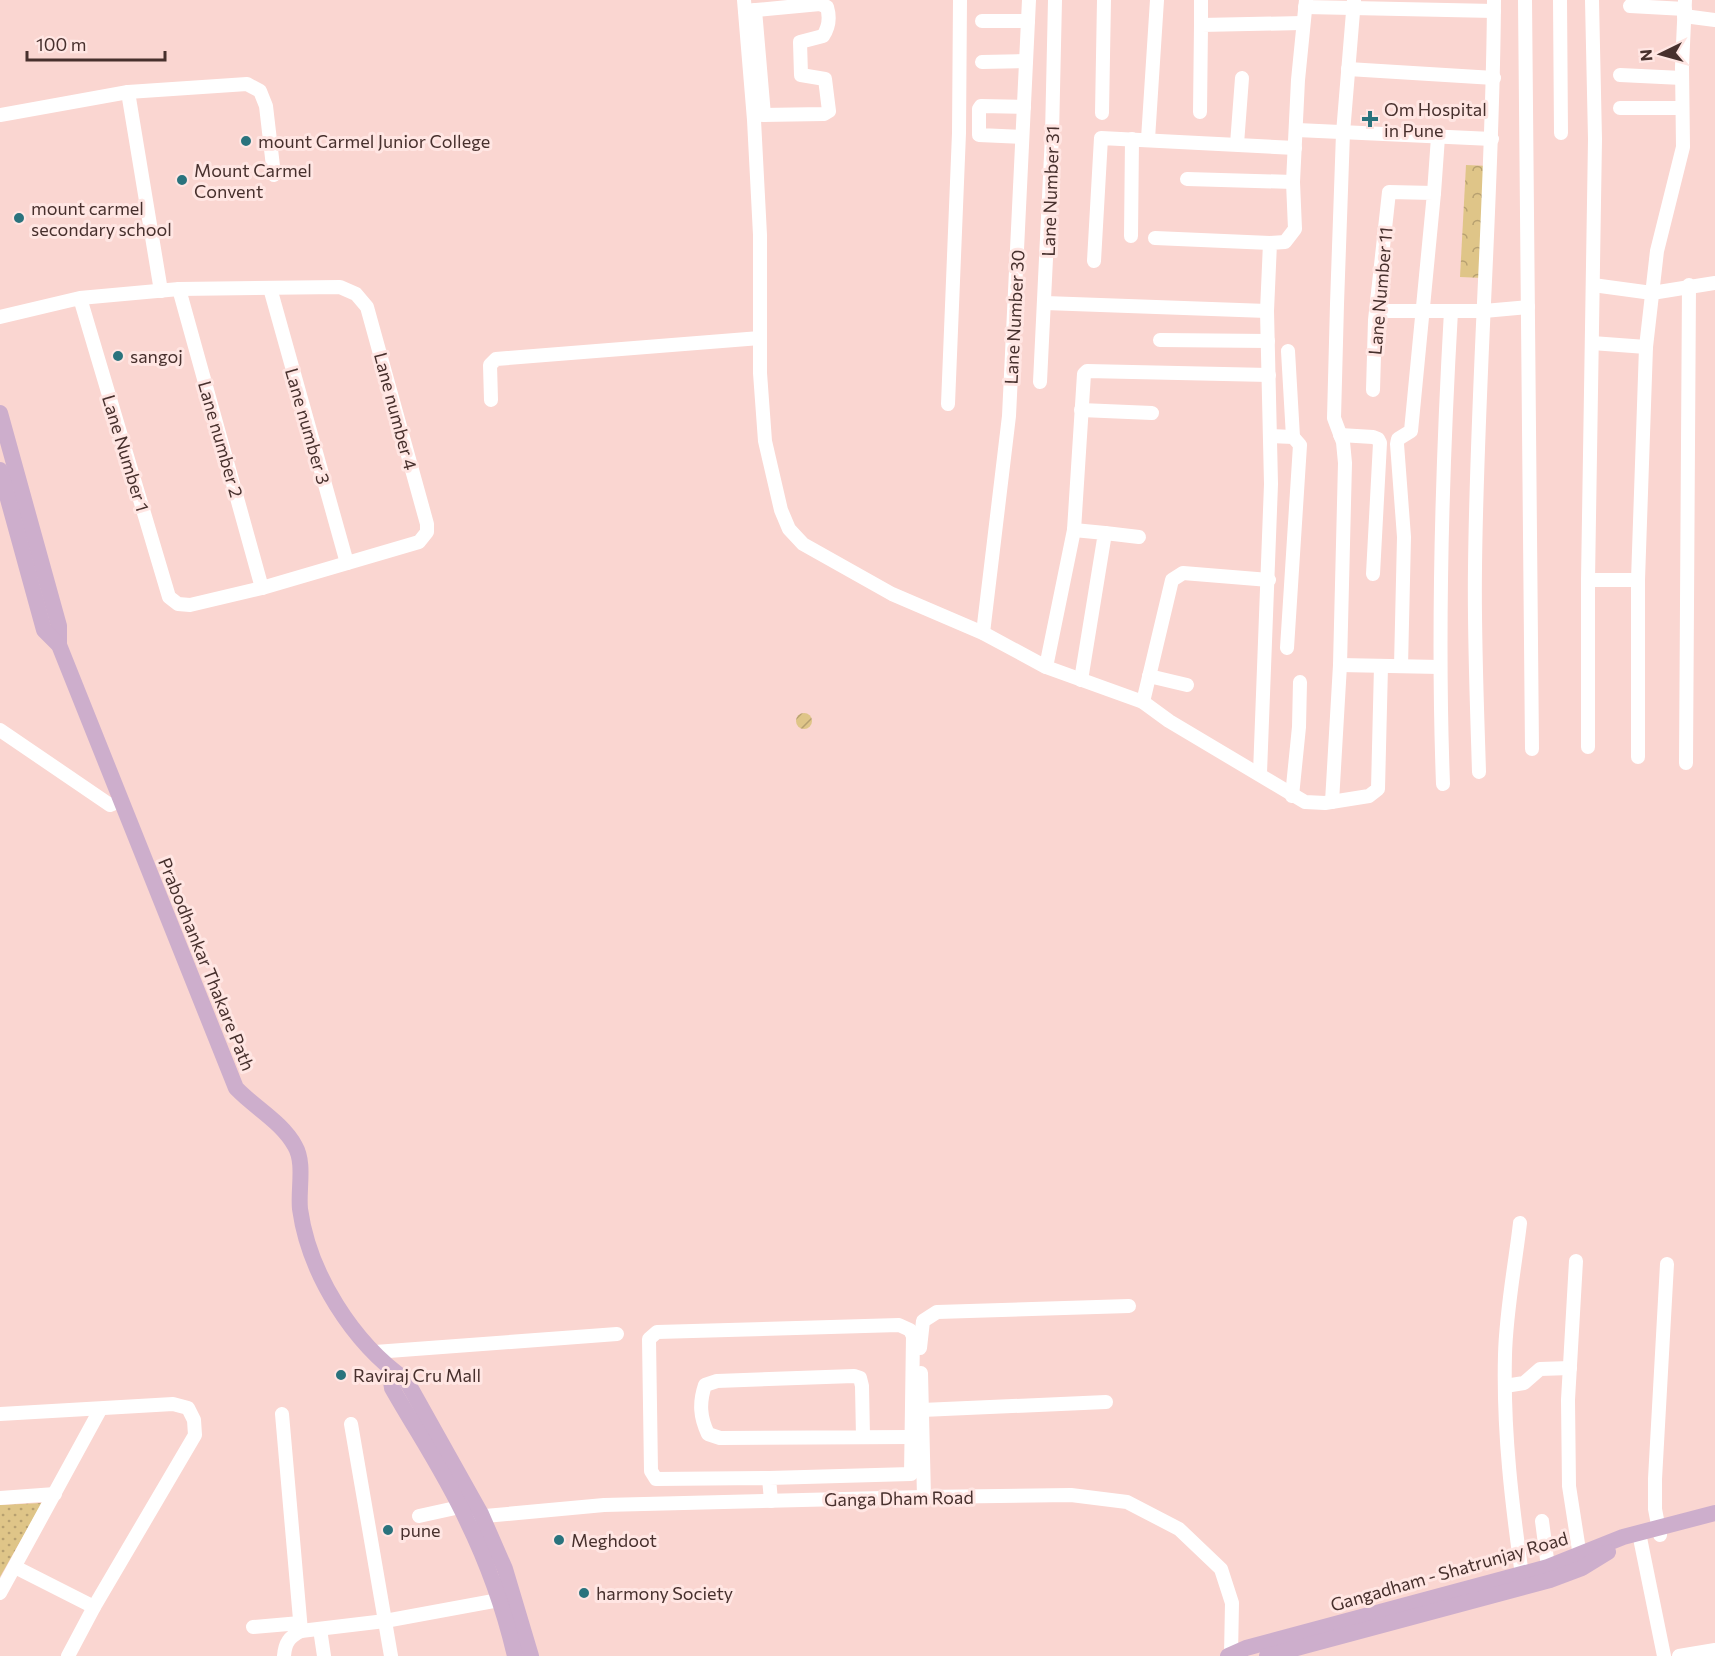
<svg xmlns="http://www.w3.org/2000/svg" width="1715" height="1656" viewBox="0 0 1715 1656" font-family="Commissioner,sans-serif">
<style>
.grass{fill:url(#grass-dots)}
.forest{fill:url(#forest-crowns)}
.garden{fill:url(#garden-furrows)}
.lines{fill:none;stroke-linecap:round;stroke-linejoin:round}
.minor{stroke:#fff;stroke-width:14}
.major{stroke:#cdaecc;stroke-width:16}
.poi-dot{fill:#2a737d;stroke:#ffe6e3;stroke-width:2}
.labels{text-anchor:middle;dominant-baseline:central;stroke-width:6;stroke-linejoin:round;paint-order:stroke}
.poi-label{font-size:18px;fill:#47302d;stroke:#ffe6e3;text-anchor:start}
.street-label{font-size:18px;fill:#47302d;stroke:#ffe6e3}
</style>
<defs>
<pattern id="grass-dots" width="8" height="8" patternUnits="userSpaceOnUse" patternTransform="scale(1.5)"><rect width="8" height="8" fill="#dfc588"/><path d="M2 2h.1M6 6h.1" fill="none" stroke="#b7a070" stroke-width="1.8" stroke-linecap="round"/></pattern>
<pattern id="forest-crowns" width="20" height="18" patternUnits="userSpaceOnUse" patternTransform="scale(1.5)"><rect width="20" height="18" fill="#dfc588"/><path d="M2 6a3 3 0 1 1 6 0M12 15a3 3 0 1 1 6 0" fill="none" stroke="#b7a070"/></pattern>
<pattern id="garden-furrows" width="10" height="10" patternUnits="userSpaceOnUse" patternTransform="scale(1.5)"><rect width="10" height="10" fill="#dfc588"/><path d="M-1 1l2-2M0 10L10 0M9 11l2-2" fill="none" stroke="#b7a070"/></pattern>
</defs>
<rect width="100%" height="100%" fill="#fad6d1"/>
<path class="grass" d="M42 1503 0 1577V1505Z"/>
<path class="forest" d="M1466 165 1489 166 1483 278 1460 277Z"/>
<circle class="garden" cx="804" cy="721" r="8"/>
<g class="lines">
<g class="minor">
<path d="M744 0 754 120 760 235V373L765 441 781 510 789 529 803 544 892 594 983 633 1046 667 1143 702 1169 721 1305 802 1325 803 1369 796 1378 789 1381 666"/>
<path d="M1201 0V25"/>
<path d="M1525 0 1532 749"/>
<path d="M1560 0 1561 133"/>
<path d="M1630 6 1685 9"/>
<path d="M1305 7 1494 11"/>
<path d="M755 10 764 115"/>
<path d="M745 11 820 4 827 7C830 17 829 27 823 36L800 42 801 75 825 79 829 111 824 114 754 115"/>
<path d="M1684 16 1715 20"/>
<path d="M982 21H1028"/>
<path d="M982 62 1026 61"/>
<path d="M1348 69 1494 78"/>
<path d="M1620 75 1682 78"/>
<path d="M128 92 161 291"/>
<path d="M1620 108H1682"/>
<path d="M1200 112 1201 25 1302 23"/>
<path d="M1102 113 1104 0"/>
<path d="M0 115 128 92 247 84 260 91 266 106 274 175"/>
<path d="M1297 130 1492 139"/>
<path d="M1022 137 979 135V109L981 106 1024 107"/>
<path d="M1148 139 1157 0"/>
<path d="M1237 144 1242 78"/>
<path d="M1187 179 1293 182"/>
<path d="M1434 193 1438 137"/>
<path d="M1131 236 1132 139"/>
<path d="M1155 238 1270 243"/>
<path d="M1094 261 1101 138 1295 148"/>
<path d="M1593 285 1652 293 1715 283"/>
<path d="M270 288 347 563"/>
<path d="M179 289 262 588"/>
<path d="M1045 303 1267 311"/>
<path d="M1377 311H1484L1528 307"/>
<path d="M0 317 80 298 179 289 340 287 356 294 367 307 427 524V532L419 542 262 588 190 605 178 604 169 597 80 298"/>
<path d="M1160 340 1268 341"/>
<path d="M1592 343 1646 347"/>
<path d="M1288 351 1293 437"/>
<path d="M1040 382 1052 135 1055 0"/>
<path d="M1373 390 1375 320 1389 192 1434 193 1411 431 1398 439 1397 444 1404 537 1401 666"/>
<path d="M491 400 490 365 496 359 760 338"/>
<path d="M948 404 959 133 960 0"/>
<path d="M1081 410 1152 413"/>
<path d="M1340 435 1373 437 1378 439 1380 443 1373 574"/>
<path d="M1270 436 1293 437 1300 445 1287 648"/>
<path d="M1074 530 1105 533 1081 680"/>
<path d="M1105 533 1139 537"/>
<path d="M1588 580H1638"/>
<path d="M983 633 1009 416 1029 0"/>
<path d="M1340 665 1440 667"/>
<path d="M1046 667 1074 530 1084 374 1087 371 1269 375"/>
<path d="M1149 676 1187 685"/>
<path d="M1143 702 1172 580 1183 573 1269 580"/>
<path d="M0 730 110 805 120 801"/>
<path d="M1588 747V580L1595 139 1592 0"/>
<path d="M1638 757V580L1646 347 1657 251 1683 147 1682 67 1685 0"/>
<path d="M1686 763 1689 285"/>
<path d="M1479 772C1477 704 1474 636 1475 568 1477 378 1493 189 1494 0"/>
<path d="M1260 773 1271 484 1267 311 1270 243 1285 242 1295 229 1293 182 1298 80 1306 0"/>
<path d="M1443 784C1437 626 1442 469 1451 311"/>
<path d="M1292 796 1299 727 1300 682"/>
<path d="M1332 802 1340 665 1345 463 1343 442 1334 418 1337 304 1343 133 1354 0"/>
<path d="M1520 1223C1515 1266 1506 1311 1505 1355 1503 1431 1512 1506 1523 1582"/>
<path d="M1576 1261 1568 1400 1569 1486 1581 1563"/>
<path d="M920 1348 923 1321 937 1312 1129 1306"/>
<path d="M375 1352 617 1334"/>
<path d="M921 1373 924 1497"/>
<path d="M1505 1386 1524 1383 1540 1369 1570 1368"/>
<path d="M922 1410 1106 1402"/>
<path d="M0 1414 173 1404 188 1408 194 1420 195 1435 94 1607 68 1656"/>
<path d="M282 1414 301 1631C289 1637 285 1643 284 1656"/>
<path d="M351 1424 391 1656"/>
<path d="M863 1437 862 1386 860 1378 854 1376 717 1381 705 1385C699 1403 700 1417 708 1434L720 1438 911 1437"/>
<path d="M769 1478 911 1474 913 1336 910 1330 899 1325 657 1332 649 1339 651 1471 656 1479 769 1478 771 1501"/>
<path d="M0 1498 55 1494"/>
<path d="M419 1516 460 1507"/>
<path d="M474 1517 604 1505 924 1497 1071 1495 1127 1502 1179 1529 1221 1569 1232 1603 1231 1655"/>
<path d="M1542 1521 1548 1567"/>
<path d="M1639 1533 1664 1656"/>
<path d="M1660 1535 1655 1509V1479L1667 1264"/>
<path d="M15 1567 94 1607"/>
<path d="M0 1593 100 1410"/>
<path d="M253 1627 300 1623"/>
<path d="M320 1629 324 1656"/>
<path d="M301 1631 385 1621 499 1600"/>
<path d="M1679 1656 1715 1650"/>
</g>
<g class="major">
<path d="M0 413 59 626V645"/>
<path d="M0 470 44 630 59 645 236 1088C255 1108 282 1122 295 1146 305 1163 298 1189 300 1209 309 1274 353 1343 406 1380L481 1514 505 1569 531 1656"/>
<path d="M389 1368 392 1388C417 1432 446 1475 467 1521 488 1564 504 1609 515 1656"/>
<path d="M1228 1656 1246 1648 1548 1567 1623 1537 1715 1513"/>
<path d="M1267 1656 1550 1580 1582 1568 1608 1552"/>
</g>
</g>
<g class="poi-dot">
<path d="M1367 110h6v6h6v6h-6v6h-6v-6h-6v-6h6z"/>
<circle cx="246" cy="141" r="6"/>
<circle cx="182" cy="180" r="6"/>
<circle cx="19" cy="218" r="6"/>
<circle cx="118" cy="356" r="6"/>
<circle cx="341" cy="1375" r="6"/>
<circle cx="388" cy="1530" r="6"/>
<circle cx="559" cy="1540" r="6"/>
<circle cx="584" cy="1593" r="6"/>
</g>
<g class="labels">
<g class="poi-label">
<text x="1384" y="109">Om Hospital<tspan x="1384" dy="21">in Pune</tspan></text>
<text x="258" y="141">mount Carmel Junior College</text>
<text x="194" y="170">Mount Carmel<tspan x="194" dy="21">Convent</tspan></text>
<text x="31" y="208">mount carmel<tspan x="31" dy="21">secondary school</tspan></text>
<text x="130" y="356">sangoj</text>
<text x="353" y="1375">Raviraj Cru Mall</text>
<text x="400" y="1530">pune</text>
<text x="571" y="1540">Meghdoot</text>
<text x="596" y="1593">harmony Society</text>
</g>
<g class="street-label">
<text transform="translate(1050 191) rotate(-88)">Lane Number 31</text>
<text transform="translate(1380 291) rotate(-85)">Lane Number 11</text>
<text transform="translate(1014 317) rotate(-87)">Lane Number 30</text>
<text transform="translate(396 411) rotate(75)">Lane number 4</text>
<text transform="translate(308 426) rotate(74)">Lane number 3</text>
<text transform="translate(221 439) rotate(74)">Lane number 2</text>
<text transform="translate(126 453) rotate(73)">Lane Number 1</text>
<text transform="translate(207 964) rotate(68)">Prabodhankar Thakare Path</text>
<text transform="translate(899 1498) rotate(-1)">Ganga Dham Road</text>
<text transform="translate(1449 1571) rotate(-16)">Gangadham - Shatrunjay Road</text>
</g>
</g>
<g transform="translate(1661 54) rotate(265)" stroke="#ffe6e3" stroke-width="4.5" paint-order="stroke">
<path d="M0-4.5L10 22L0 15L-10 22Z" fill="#47302d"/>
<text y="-9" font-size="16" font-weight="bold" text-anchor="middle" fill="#47302d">N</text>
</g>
<path d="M27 51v9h138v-9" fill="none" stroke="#47302d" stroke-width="3"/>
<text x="36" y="51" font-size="18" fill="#47302d" stroke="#ffe6e3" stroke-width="4.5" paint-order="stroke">100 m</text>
</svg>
